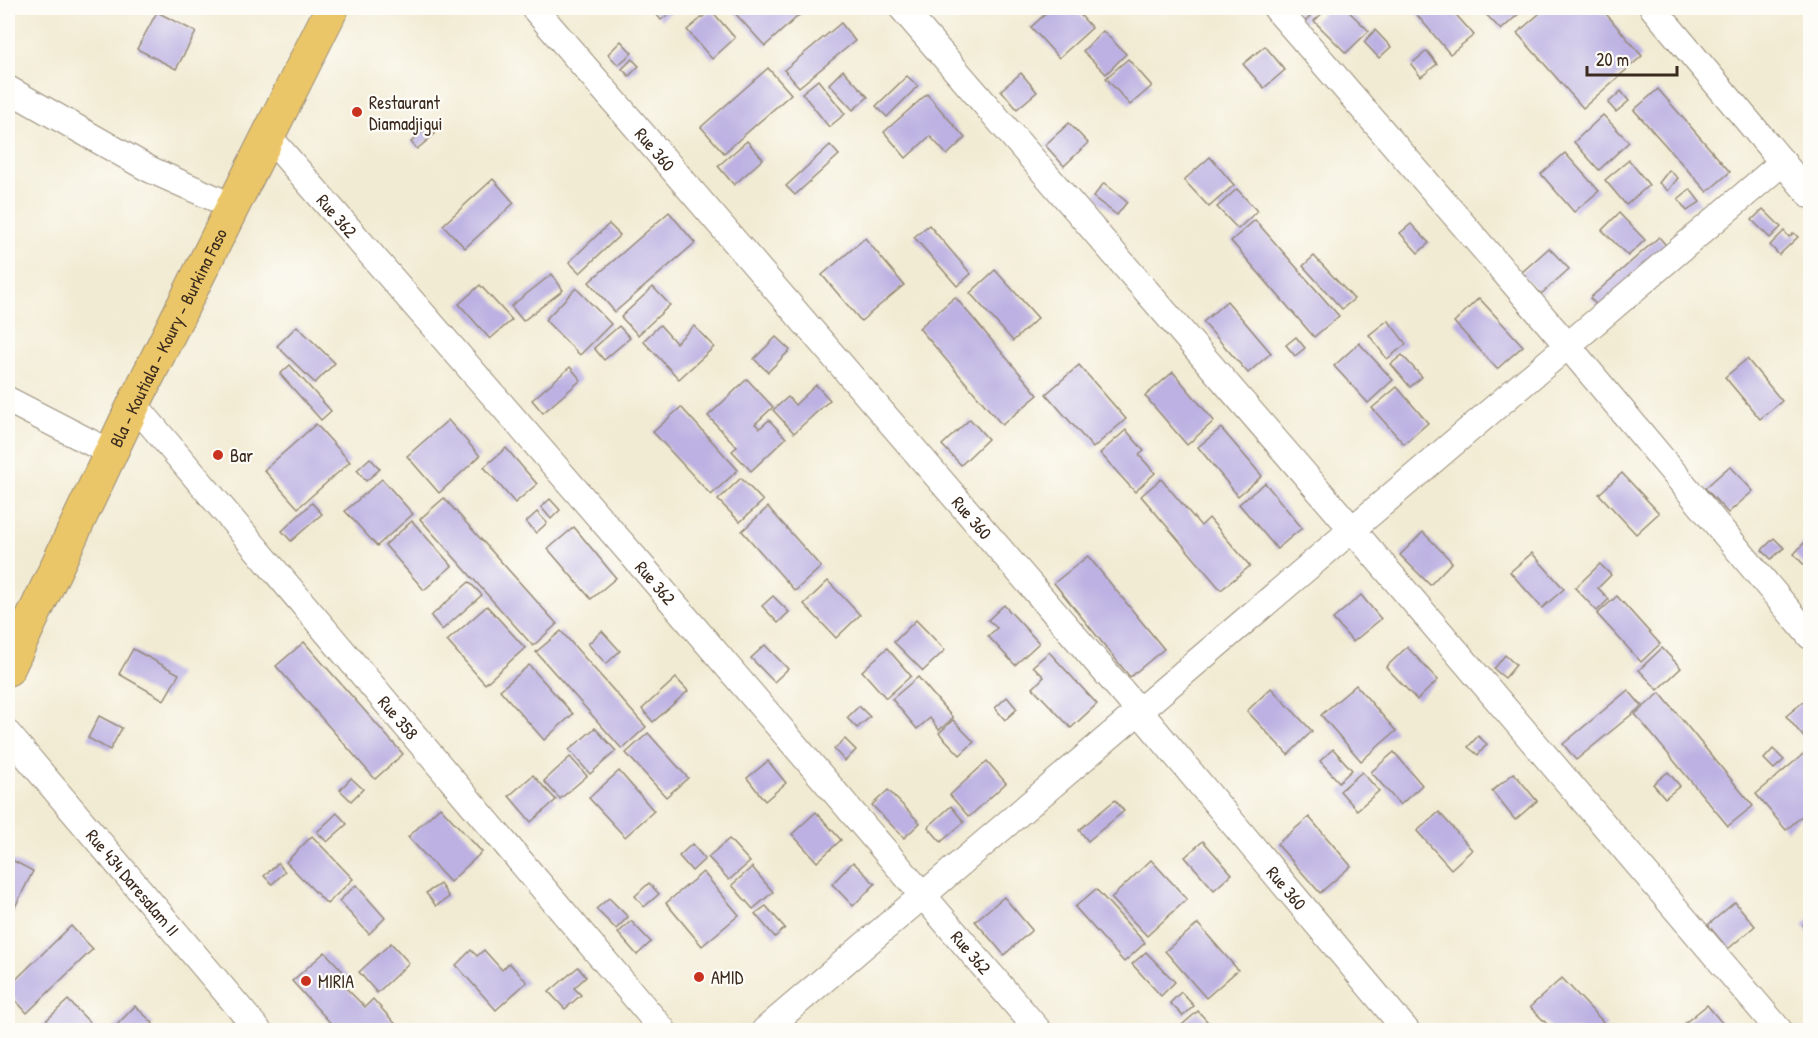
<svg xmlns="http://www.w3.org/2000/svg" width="1818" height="1038" viewBox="0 0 1818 1038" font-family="'Patrick Hand',sans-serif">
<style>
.building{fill:#bcb1e2}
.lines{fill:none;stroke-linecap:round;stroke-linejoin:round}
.minor-casing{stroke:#968a78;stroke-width:28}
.primary-casing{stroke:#968a78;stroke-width:35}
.minor{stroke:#fff;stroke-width:26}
.primary{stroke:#ebc669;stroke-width:33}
.poi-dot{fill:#c8321e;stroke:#fdfcf7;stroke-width:2}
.labels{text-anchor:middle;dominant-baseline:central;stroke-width:4.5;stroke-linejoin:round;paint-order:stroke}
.poi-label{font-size:18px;fill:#3b2a1e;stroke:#fdfcf7;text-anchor:start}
.street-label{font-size:18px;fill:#3b2a1e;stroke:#fdfcf7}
</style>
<rect width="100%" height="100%" fill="#fdfcf7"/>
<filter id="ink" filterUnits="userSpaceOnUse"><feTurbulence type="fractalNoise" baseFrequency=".0167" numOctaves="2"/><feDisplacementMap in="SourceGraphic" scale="12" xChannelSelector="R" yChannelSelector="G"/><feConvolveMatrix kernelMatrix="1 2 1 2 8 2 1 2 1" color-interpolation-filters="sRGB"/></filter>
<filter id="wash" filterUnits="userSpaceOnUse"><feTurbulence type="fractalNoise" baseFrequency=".008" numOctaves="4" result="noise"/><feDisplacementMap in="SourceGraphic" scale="24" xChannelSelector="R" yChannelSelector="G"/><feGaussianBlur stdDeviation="1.35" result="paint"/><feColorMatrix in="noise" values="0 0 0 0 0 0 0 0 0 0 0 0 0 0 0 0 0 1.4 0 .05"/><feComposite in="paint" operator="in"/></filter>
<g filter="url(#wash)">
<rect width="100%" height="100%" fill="#f2ebd3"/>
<g id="blocks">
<g class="building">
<path d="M651 8H676L661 20Z"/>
<path d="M737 8H807L765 46 733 11Z"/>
<path d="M1052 8H1074L1092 28 1059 58 1031 27Z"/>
<path d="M1302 8 1310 17 1297 29 1289 18Z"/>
<path d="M1328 8H1345L1369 31 1346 53 1314 21Z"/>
<path d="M1411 8H1450L1474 35 1450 54Z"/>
<path d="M1480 8H1525L1501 30Z"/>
<path d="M1546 8H1601L1642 56 1583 108 1517 33Z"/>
<path d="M711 10 735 38 712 59 687 30Z"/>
<path d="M157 12 196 32 176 69 137 49Z"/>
<path d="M841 23 855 41 799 87 784 70Z"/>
<path d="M1375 30 1391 47 1379 58 1364 42Z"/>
<path d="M1103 31 1126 54 1106 74 1083 51Z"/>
<path d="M621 41 632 53 618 65 608 54Z"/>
<path d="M1265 46 1285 70 1264 88 1243 64Z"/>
<path d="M1427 51 1437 64 1421 77 1411 64Z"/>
<path d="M632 59 639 66 629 76 622 69Z"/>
<path d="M1128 59 1152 86 1130 105 1106 78Z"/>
<path d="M768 68 791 94 724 153 701 127Z"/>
<path d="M843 70 868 97 853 110 829 84Z"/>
<path d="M1021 73 1037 92 1017 109 1001 90Z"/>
<path d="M907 76 918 86 887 117 876 106Z"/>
<path d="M818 80 845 114 829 127 802 93Z"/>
<path d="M1658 89 1730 172 1707 192 1634 110Z"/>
<path d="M1621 91 1629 101 1616 112 1608 103Z"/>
<path d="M927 94 965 138 947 155 930 136 906 158 884 132Z"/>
<path d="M1603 115 1629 142 1599 170 1574 142Z"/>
<path d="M1069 123 1088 143 1064 166 1045 145Z"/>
<path d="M428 127 435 134 417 149 411 142Z"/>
<path d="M747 141 763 159 734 185 718 166Z"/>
<path d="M830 145 839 155 795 195 786 186Z"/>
<path d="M1565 153 1599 191 1574 212 1541 174Z"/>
<path d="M1210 157 1234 185 1209 207 1184 180Z"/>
<path d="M1629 160 1649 185 1626 205 1605 180Z"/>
<path d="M1669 170 1678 178 1668 191 1659 183Z"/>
<path d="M493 179 514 203 465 248 443 225Z"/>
<path d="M1104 183 1127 202 1117 215 1093 197Z"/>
<path d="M1237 189 1257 211 1238 229 1217 207Z"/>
<path d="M1690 189 1700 202 1687 211 1678 199Z"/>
<path d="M1763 209 1781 227 1770 238 1752 220Z"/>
<path d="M669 212 695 243 615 312 589 282Z"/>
<path d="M1619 213 1645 240 1628 256 1602 230Z"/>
<path d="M1255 220 1339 316 1314 337 1231 241Z"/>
<path d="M609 224 620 235 580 273 569 262Z"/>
<path d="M1411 224 1429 243 1418 253 1400 233Z"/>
<path d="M929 225 971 274 957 286 914 237Z"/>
<path d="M1784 231 1789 237 1794 233 1798 237 1779 255 1770 245Z"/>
<path d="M1659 237 1670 250 1602 311 1590 298Z"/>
<path d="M865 238 904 285 861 321 822 275Z"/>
<path d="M1549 248 1569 269 1541 294 1521 273Z"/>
<path d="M1314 256 1354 299 1342 309 1303 266Z"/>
<path d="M995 270 1038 318 1013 341 970 293Z"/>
<path d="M552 274 563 290 523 321 511 306Z"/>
<path d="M480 285 512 320 490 339 459 304Z"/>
<path d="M653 287 670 305 638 335 621 317Z"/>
<path d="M576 288 611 324 580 355 545 320Z"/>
<path d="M955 297 1038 395 1002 425 919 328Z"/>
<path d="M1479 298 1523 346 1497 369 1454 322Z"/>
<path d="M1227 301 1271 353 1248 373 1203 322Z"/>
<path d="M1388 320 1406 344 1387 359 1369 335Z"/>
<path d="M660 325 676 343 694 326 714 347 679 379 643 341Z"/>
<path d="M297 326 335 363 315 383 277 346Z"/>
<path d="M619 326 630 338 604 360 594 348Z"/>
<path d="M776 337 790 350 768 372 754 359Z"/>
<path d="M1296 337 1305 348 1295 356 1286 345Z"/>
<path d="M1359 343 1393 380 1368 403 1334 366Z"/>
<path d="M1402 355 1422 377 1410 387 1391 364Z"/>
<path d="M1747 359 1782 401 1760 419 1725 377Z"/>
<path d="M290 365 331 411 321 420 280 374Z"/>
<path d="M1079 365 1126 419 1093 448 1046 394Z"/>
<path d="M570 367 581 380 543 413 532 400Z"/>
<path d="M1173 372 1214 421 1187 445 1145 396Z"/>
<path d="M747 379 773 407 755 424 760 428 769 420 786 438 751 471 732 451 737 447 708 416Z"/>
<path d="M816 385 830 400 794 433 773 410 788 397 795 405Z"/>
<path d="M1397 387 1428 423 1404 444 1372 408Z"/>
<path d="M681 407 738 470 711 495 653 432Z"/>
<path d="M970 419 988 439 961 465 942 445Z"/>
<path d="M448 420 480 456 439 493 407 456Z"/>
<path d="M316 424 350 462 298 508 264 470Z"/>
<path d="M1221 428 1262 476 1238 496 1198 447Z"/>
<path d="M1126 430 1144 451 1139 455 1155 473 1135 492 1100 453Z"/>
<path d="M506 448 537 484 515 503 484 467Z"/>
<path d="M370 458 380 469 366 481 357 470Z"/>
<path d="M1730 466 1753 491 1728 513 1705 488Z"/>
<path d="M1622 473 1659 513 1636 534 1599 494Z"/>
<path d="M741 478 763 501 740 522 718 500Z"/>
<path d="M382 479 413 514 377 546 345 511Z"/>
<path d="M1161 479 1201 526 1209 518 1250 566 1221 590 1141 496Z"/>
<path d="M1265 483 1302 528 1277 549 1239 504Z"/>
<path d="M444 498 557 624 533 646 420 519Z"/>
<path d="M550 499 560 510 551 519 541 507Z"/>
<path d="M312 503 322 514 291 541 282 531Z"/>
<path d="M768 507 821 567 795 591 742 531Z"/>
<path d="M537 512 547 523 536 533 526 522Z"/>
<path d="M412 521 452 566 424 590 385 545Z"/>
<path d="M574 527 616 578 591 599 548 549Z"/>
<path d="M1423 532 1452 562 1430 585 1400 555Z"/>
<path d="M1774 538 1784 548 1771 559 1762 550Z"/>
<path d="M1804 543 1810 550V560L1805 566 1794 554Z"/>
<path d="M1532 553 1564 589 1542 608 1510 572Z"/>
<path d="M1088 556 1164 649 1130 677 1054 583Z"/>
<path d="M1600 564 1611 575 1598 588 1609 599 1597 611 1575 588Z"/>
<path d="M828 581 860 615 836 638 804 604Z"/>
<path d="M469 582 482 595 442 630 431 616Z"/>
<path d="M1361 595 1381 619 1353 642 1333 619Z"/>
<path d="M773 596 789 612 778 623 762 606Z"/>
<path d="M1617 596 1660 644 1641 662 1597 614Z"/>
<path d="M1004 605 1039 643 1015 665 988 636 997 628 988 620Z"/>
<path d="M487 606 525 648 485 684 447 641Z"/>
<path d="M916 620 945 650 923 671 894 642Z"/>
<path d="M561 631 646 727 622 749 536 652Z"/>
<path d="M602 631 620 651 606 664 588 644Z"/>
<path d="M304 642 403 754 375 779 276 666Z"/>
<path d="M765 645 788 669 774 682 751 658Z"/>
<path d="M1407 647 1438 680 1417 700 1386 667Z"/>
<path d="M887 648 911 676 886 698 862 671Z"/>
<path d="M1662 648 1681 668 1658 690 1639 670Z"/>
<path d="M133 649 179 674 164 700 119 674Z"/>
<path d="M1049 652 1097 704 1071 728 1033 688 1044 677 1033 666Z"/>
<path d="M1505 655 1516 665 1505 678 1494 669Z"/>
<path d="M529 665 573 714 544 740 500 690Z"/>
<path d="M918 677 953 718 939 730 930 718 917 729 892 699Z"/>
<path d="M676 678 688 691 653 722 642 709Z"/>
<path d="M1356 685 1396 731 1361 761 1321 715Z"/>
<path d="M1271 688 1312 731 1288 755 1247 711Z"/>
<path d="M1628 690 1642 706 1576 760 1563 744Z"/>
<path d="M1660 693 1753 806 1728 826 1635 714Z"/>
<path d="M1007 697 1017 709 1005 720 995 708Z"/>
<path d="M1809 697 1810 738 1807 741 1786 716Z"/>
<path d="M859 706 870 717 857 728 847 718Z"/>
<path d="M99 716 122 728 110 750 88 738Z"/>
<path d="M953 720 974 742 960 755 939 733Z"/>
<path d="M595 728 616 751 590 774 569 750Z"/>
<path d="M648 733 688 778 666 797 626 753Z"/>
<path d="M1478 736 1487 744 1478 755 1468 747Z"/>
<path d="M845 739 856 750 845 761 834 749Z"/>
<path d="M1333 749 1352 770 1339 782 1320 761Z"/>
<path d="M1773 749 1784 760 1774 769 1764 759Z"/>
<path d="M1807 751 1810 755V809L1786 830 1756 794Z"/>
<path d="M1394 752 1422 785 1400 805 1371 772Z"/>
<path d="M570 757 587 776 560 799 544 781Z"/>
<path d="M768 761 786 783 765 801 747 778Z"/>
<path d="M987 761 1006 783 969 817 950 795Z"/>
<path d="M619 771 654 811 625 837 589 798Z"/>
<path d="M1362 772 1379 791 1357 810 1340 791Z"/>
<path d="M1668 772 1680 786 1665 798 1653 784Z"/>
<path d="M1514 773 1537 801 1515 820 1492 791Z"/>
<path d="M533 775 556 800 531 822 509 796Z"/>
<path d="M351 778 363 789 351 801 340 790Z"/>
<path d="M888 790 920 823 904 838 872 805Z"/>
<path d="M1115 800 1124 811 1088 841 1079 830Z"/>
<path d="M951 806 964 822 941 842 928 827Z"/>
<path d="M440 807 482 852 450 882 408 837Z"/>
<path d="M816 812 841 840 817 862 792 834Z"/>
<path d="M1439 812 1472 850 1451 869 1417 831Z"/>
<path d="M337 813 347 824 327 842 317 832Z"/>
<path d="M1309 817 1351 866 1320 893 1277 844Z"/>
<path d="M312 836 353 879 327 904 286 862Z"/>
<path d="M729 839 750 862 729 880 708 857Z"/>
<path d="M1203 841 1232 874 1214 890 1185 857Z"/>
<path d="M692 844 705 859 692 871 679 856Z"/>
<path d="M12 860 33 871 8 921V868Z"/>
<path d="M1151 860 1187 899 1147 936 1111 898Z"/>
<path d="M853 862 875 884 853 906 832 884Z"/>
<path d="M278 863 285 872 272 884 264 876Z"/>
<path d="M752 867 773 892 753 909 732 885Z"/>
<path d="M703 872 739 915 702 946 666 903Z"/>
<path d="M649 883 659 894 644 907 635 896Z"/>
<path d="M440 884 449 897 436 906 426 893Z"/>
<path d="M356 885 385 918 369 934 339 901Z"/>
<path d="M1096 889 1145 943 1124 962 1075 907Z"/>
<path d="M1004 897 1032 930 1004 955 975 921Z"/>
<path d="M609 898 628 917 616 929 596 909Z"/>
<path d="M1735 902 1755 926 1728 949 1708 925Z"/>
<path d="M766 906 785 928 775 937 755 914Z"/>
<path d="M1810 918V934L1803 925Z"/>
<path d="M631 921 651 942 637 955 618 933Z"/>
<path d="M1198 924 1238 970 1206 998 1165 951Z"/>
<path d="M71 926 93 949 27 1013 8 992V987Z"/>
<path d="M391 943 409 963 377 993 359 972Z"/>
<path d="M471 950 477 956 484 950 502 970 509 963 527 982 496 1010 456 965Z"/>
<path d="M325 952 350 979 343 985 365 1007 373 999 401 1030H337L292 981Z"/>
<path d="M1146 952 1175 982 1161 996 1132 964Z"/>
<path d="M578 967 586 977 574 988 581 995 565 1009 549 992Z"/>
<path d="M1562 978 1607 1026 1602 1030H1553L1530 1007Z"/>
<path d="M1181 992 1194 1006 1183 1016 1170 1003Z"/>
<path d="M68 1000 97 1030H36Z"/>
<path d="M1707 1005 1728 1030H1692L1685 1023Z"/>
<path d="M135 1006 153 1023 146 1030H112Z"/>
<path d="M1198 1011 1215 1030H1176Z"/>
</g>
</g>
</g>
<g filter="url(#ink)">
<use href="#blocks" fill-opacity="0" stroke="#968a78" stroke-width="1.5"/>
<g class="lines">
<defs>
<g id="minor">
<path id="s1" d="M534 8 1139 711 1406 1030"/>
<path d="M902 8 1352 529 1779 1030"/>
<path d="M1276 8 1568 346 1810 636"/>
<path d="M1653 8 1810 195"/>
<path d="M8 89 149 169 234 207"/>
<path id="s2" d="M269 137 646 571 1038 1030"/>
<path d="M8 400 111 453"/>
<path id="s3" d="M134 404 663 1030"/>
<path id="s4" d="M8 734 258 1030"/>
<path d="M765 1030 1783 162"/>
</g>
<g id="primary">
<path id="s5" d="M8 669 134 404 332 8"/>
</g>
</defs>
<use href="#minor" class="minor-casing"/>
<use href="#primary" class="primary-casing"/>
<use href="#minor" class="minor"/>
<use href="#primary" class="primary"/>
</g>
</g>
<g class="poi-dot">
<circle cx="357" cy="112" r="6"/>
<circle cx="218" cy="455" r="6"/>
<circle cx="699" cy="977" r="6"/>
<circle cx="306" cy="981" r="6"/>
</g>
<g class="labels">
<g class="poi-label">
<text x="369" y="102">Restaurant<tspan x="369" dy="21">Diamadjigui</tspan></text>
<text x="230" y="455">Bar</text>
<text x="711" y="977">AMID</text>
<text x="318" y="981">MIRIA</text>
</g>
<g class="street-label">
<text stroke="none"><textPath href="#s1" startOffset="186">Rue 360</textPath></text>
<text stroke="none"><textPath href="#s2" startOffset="104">Rue 362</textPath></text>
<text stroke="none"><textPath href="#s5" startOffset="368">Bla - Koutiala - Koury - Burkina Faso</textPath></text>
<text stroke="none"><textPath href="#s1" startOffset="672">Rue 360</textPath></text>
<text stroke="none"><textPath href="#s2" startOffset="590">Rue 362</textPath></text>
<text stroke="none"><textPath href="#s3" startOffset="410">Rue 358</textPath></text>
<text stroke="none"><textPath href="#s4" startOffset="194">Rue 434 Daresalam II</textPath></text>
<text stroke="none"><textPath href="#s1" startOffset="1158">Rue 360</textPath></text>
<text stroke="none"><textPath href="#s2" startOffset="1076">Rue 362</textPath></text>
</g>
</g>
<rect width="1818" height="1038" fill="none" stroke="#fdfcf7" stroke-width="30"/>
<path d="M1587 66v9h90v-9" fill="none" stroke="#3b2a1e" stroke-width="3"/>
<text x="1596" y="66" font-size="18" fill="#3b2a1e" stroke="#fdfcf7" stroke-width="4.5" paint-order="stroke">20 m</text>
</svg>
